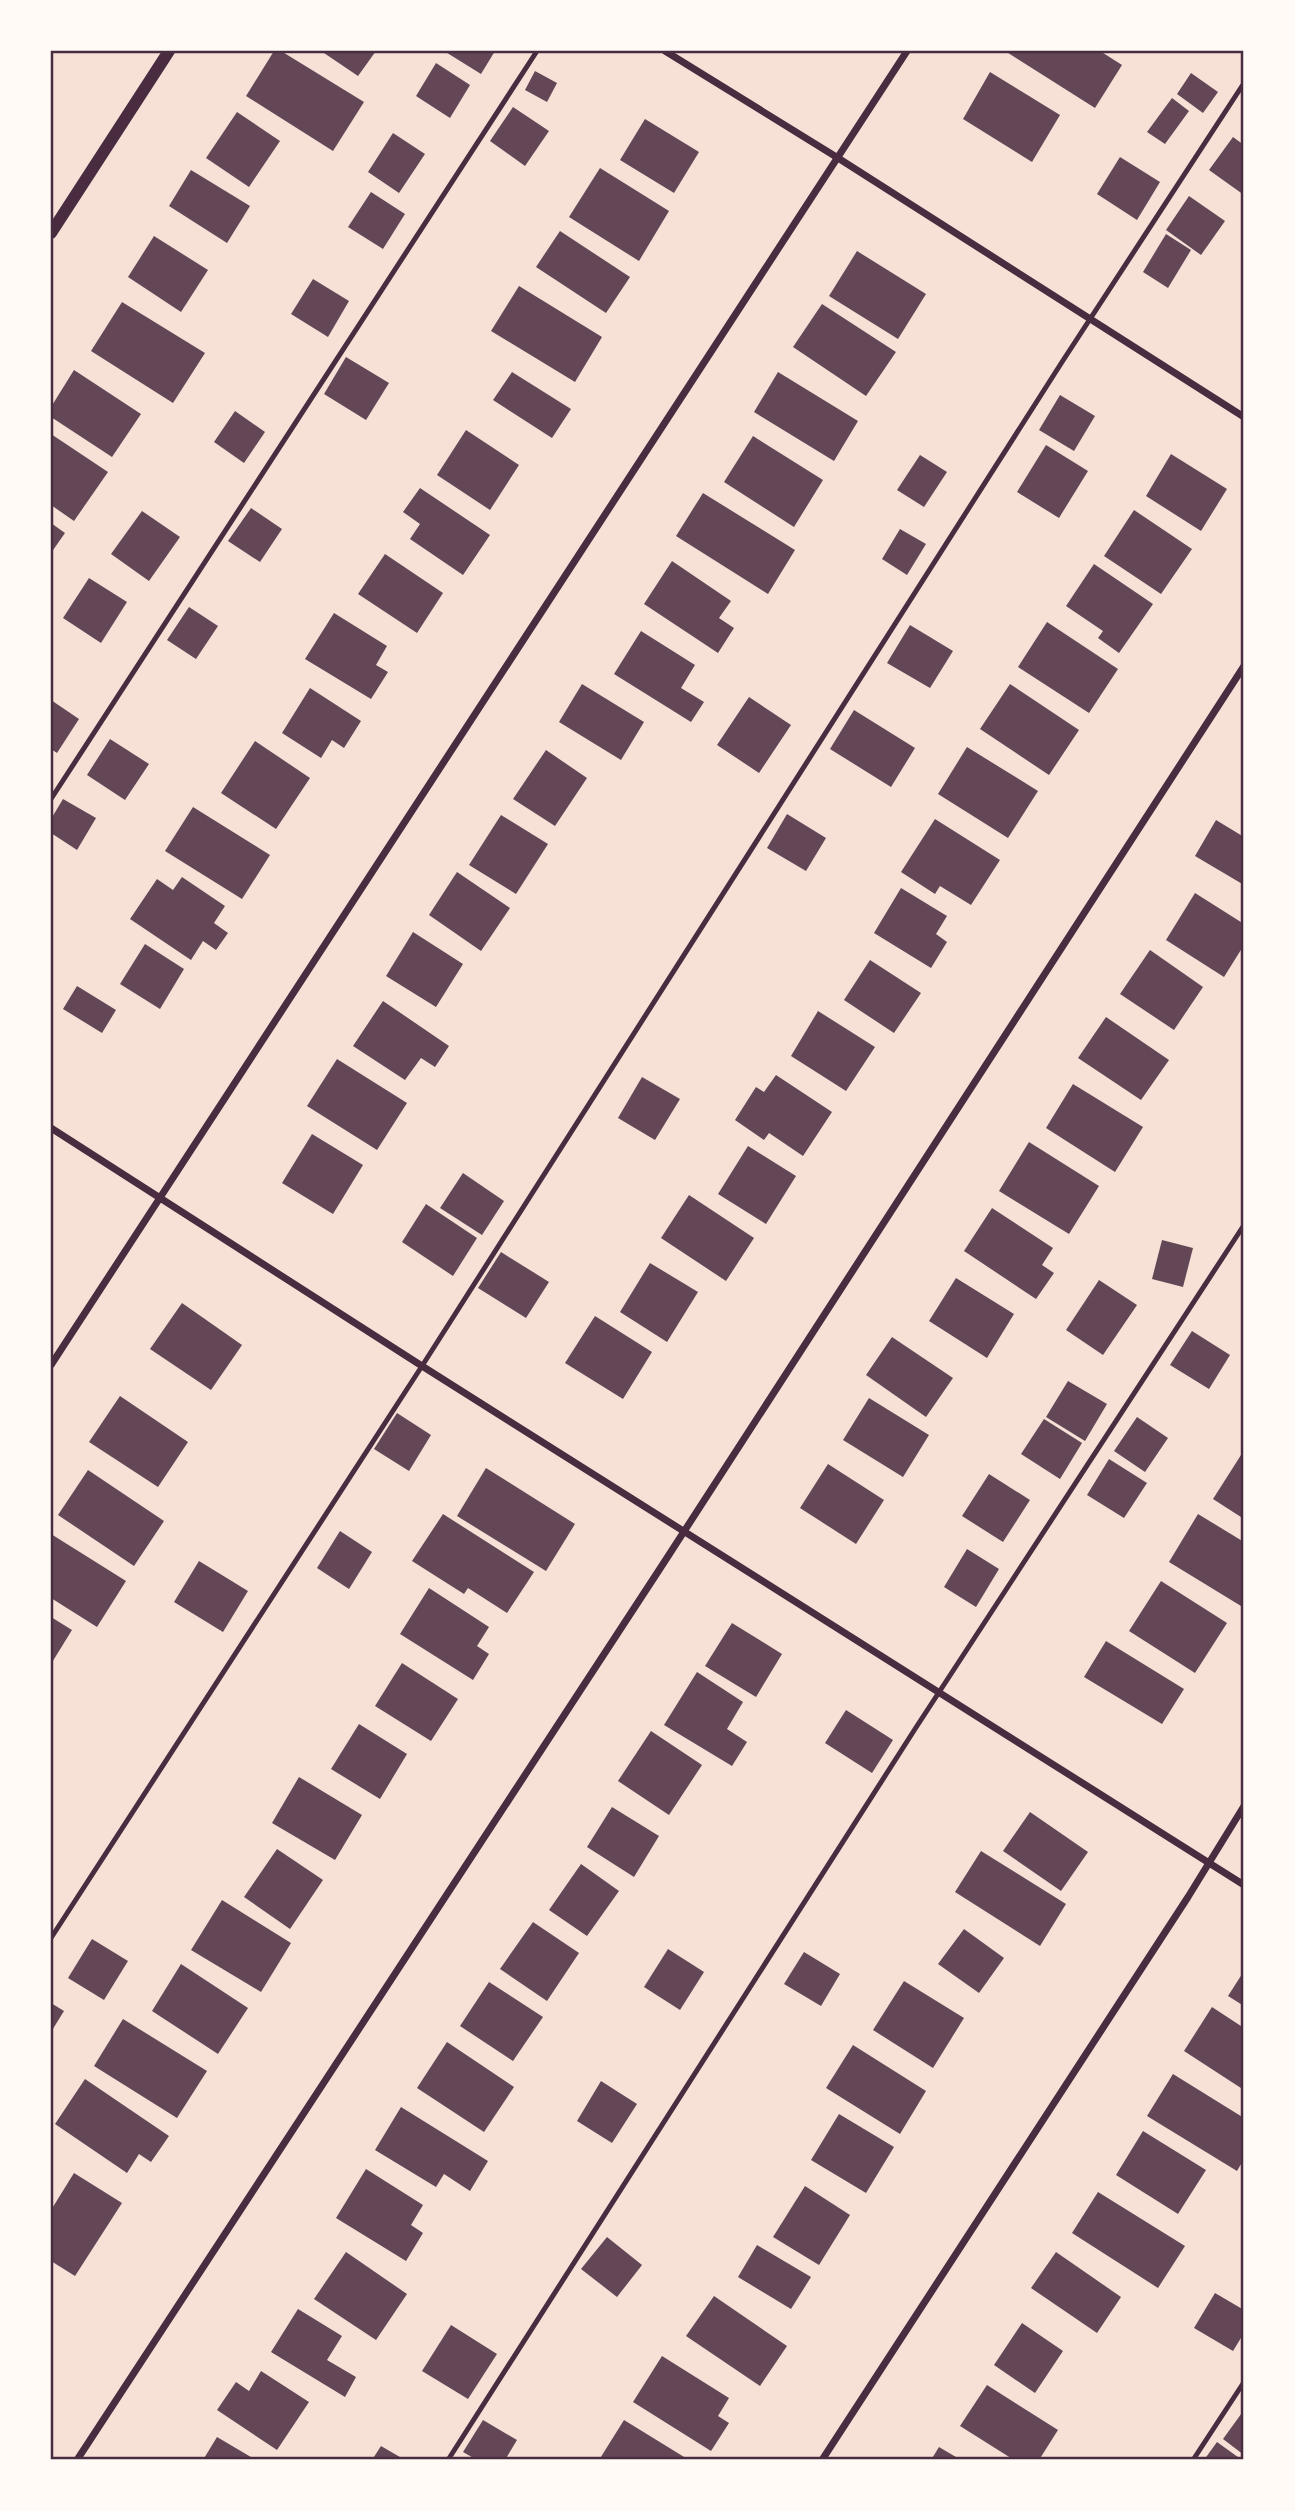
<svg xmlns="http://www.w3.org/2000/svg" width="1295" height="2511" viewBox="0 0 1295 2511" font-family="Lora,serif">
<style>
.building{fill:#644757}
.lines{fill:none;stroke-linecap:round;stroke-linejoin:round}
.service{stroke:#4a2c40;stroke-width:5}
.minor{stroke:#4a2c40;stroke-width:7}
.tertiary{stroke:#4a2c40;stroke-width:12}
.neatline{fill:none;stroke:#4a2c40;stroke-width:2.5}
</style>
<rect width="100%" height="100%" fill="#f7e1d7"/>
<g class="building">
<path d="M274 51H281L364 102 333 151 246 96Z"/>
<path d="M321 51H376L358 76Z"/>
<path d="M444 51H495L481 74Z"/>
<path d="M1005 51H1100L1122 65 1095 108Z"/>
<path d="M436 63 470 85 450 118 416 96Z"/>
<path d="M535 71 557 83 547 102 525 90Z"/>
<path d="M990 72 1060 115 1032 162 963 119Z"/>
<path d="M1191 73 1218 92 1203 113 1177 94Z"/>
<path d="M1172 98 1189 111 1165 144 1147 132Z"/>
<path d="M513 107 549 131 525 166 490 141Z"/>
<path d="M237 112 280 141 249 187 206 158Z"/>
<path d="M645 119 699 152 674 193 620 160Z"/>
<path d="M393 133 425 154 399 193 368 172Z"/>
<path d="M1233 137 1244 145V195L1209 170Z"/>
<path d="M1120 157 1160 182 1137 220 1097 194Z"/>
<path d="M600 168 669 211 639 261 569 217Z"/>
<path d="M191 170 250 206 227 243 169 206Z"/>
<path d="M371 192 405 214 383 249 348 227Z"/>
<path d="M1189 196 1225 221 1201 255 1166 230Z"/>
<path d="M560 231 630 277 606 313 536 267Z"/>
<path d="M1166 234 1191 250 1168 288 1143 272Z"/>
<path d="M154 236 208 270 181 312 128 277Z"/>
<path d="M857 251 926 294 898 339 829 296Z"/>
<path d="M313 279 349 301 328 337 291 314Z"/>
<path d="M519 286 602 337 575 382 491 331Z"/>
<path d="M122 302 205 353 173 403 91 351Z"/>
<path d="M822 304 896 352 866 396 793 347Z"/>
<path d="M346 357 389 383 366 420 324 394Z"/>
<path d="M74 370 141 414 112 457 51 417V407Z"/>
<path d="M512 372 571 409 552 438 493 400Z"/>
<path d="M778 372 858 421 834 461 754 412Z"/>
<path d="M1060 395 1095 416 1074 451 1039 430Z"/>
<path d="M235 411 265 432 244 463 214 442Z"/>
<path d="M466 430 519 465 490 510 437 475Z"/>
<path d="M51 434 108 472 74 521 51 505Z"/>
<path d="M753 436 823 480 794 527 724 482Z"/>
<path d="M1046 445 1088 471 1059 518 1017 492Z"/>
<path d="M1171 454 1227 489 1201 531 1146 496Z"/>
<path d="M920 455 947 472 924 507 897 490Z"/>
<path d="M420 488 490 535 463 575 410 539 420 524 403 512Z"/>
<path d="M703 493 795 550 768 594 676 536Z"/>
<path d="M251 508 282 529 260 562 228 541Z"/>
<path d="M1134 510 1192 549 1161 594 1104 556Z"/>
<path d="M142 511 180 537 149 581 111 554Z"/>
<path d="M51 523 65 533 51 553Z"/>
<path d="M900 529 926 544 907 575 882 559Z"/>
<path d="M385 554 443 593 417 633 358 594Z"/>
<path d="M672 561 731 601 719 618 734 628 718 653 644 604Z"/>
<path d="M1094 564 1153 604 1119 653 1098 638 1103 631 1066 606Z"/>
<path d="M89 578 127 602 101 643 63 618Z"/>
<path d="M189 607 218 626 196 659 167 640Z"/>
<path d="M334 613 387 646 376 665 388 672 371 699 305 659Z"/>
<path d="M1047 622 1118 669 1089 713 1018 667Z"/>
<path d="M910 625 953 651 930 688 887 663Z"/>
<path d="M641 631 695 665 681 688 704 702 691 722 614 674Z"/>
<path d="M582 684 644 722 621 760 559 722Z"/>
<path d="M1010 684 1079 730 1049 775 980 729Z"/>
<path d="M310 688 361 721 344 748 332 740 321 758 282 733Z"/>
<path d="M749 697 791 725 759 773 717 745Z"/>
<path d="M51 700 79 719 57 753 51 749Z"/>
<path d="M854 710 915 748 891 787 830 749Z"/>
<path d="M110 739 149 764 125 800 87 775Z"/>
<path d="M255 741 310 778 276 829 221 793Z"/>
<path d="M967 747 1038 791 1008 838 938 794Z"/>
<path d="M546 750 587 778 555 826 513 799Z"/>
<path d="M63 799 96 818 77 850 51 833V819Z"/>
<path d="M193 807 270 855 242 899 165 851Z"/>
<path d="M787 814 826 838 806 871 767 848Z"/>
<path d="M501 815 548 844 516 894 469 865Z"/>
<path d="M935 819 1000 860 971 905 940 886 935 894 901 872Z"/>
<path d="M1216 820 1244 837V885L1195 856Z"/>
<path d="M457 872 510 908 481 951 429 915Z"/>
<path d="M182 877 225 906 214 923 228 933 216 950 203 941 191 960 130 919 157 879 173 890Z"/>
<path d="M901 888 947 916 936 934 947 942 931 968 874 933Z"/>
<path d="M1195 893 1244 924V945L1224 977 1166 940Z"/>
<path d="M413 932 463 964 436 1007 386 976Z"/>
<path d="M145 944 184 969 160 1009 120 984Z"/>
<path d="M1150 950 1203 987 1174 1030 1120 994Z"/>
<path d="M870 960 921 993 894 1033 844 1000Z"/>
<path d="M77 986 116 1010 102 1033 63 1009Z"/>
<path d="M383 1001 449 1046 435 1067 421 1058 405 1080 353 1046Z"/>
<path d="M818 1011 875 1047 846 1091 791 1056Z"/>
<path d="M1106 1017 1169 1060 1141 1100 1078 1058Z"/>
<path d="M337 1059 407 1103 377 1150 307 1106Z"/>
<path d="M776 1075 832 1112 803 1156 769 1133 764 1140 735 1120 756 1087 764 1092Z"/>
<path d="M642 1077 680 1099 655 1140 618 1118Z"/>
<path d="M1073 1084 1143 1127 1115 1172 1046 1128Z"/>
<path d="M312 1134 363 1165 333 1214 282 1183Z"/>
<path d="M1029 1142 1099 1186 1069 1234 999 1191Z"/>
<path d="M748 1146 796 1176 766 1224 718 1194Z"/>
<path d="M463 1173 504 1201 482 1235 440 1208Z"/>
<path d="M689 1195 754 1238 726 1281 661 1238Z"/>
<path d="M426 1204 477 1238 453 1276 402 1242Z"/>
<path d="M992 1208 1053 1248 1042 1265 1054 1273 1036 1299 964 1251Z"/>
<path d="M1162 1240 1193 1248 1183 1287 1152 1279Z"/>
<path d="M501 1252 549 1282 526 1318 478 1288Z"/>
<path d="M650 1263 698 1292 667 1342 620 1312Z"/>
<path d="M956 1278 1014 1314 987 1358 929 1321Z"/>
<path d="M1099 1280 1137 1305 1103 1355 1066 1330Z"/>
<path d="M182 1303 242 1345 211 1390 150 1349Z"/>
<path d="M595 1316 652 1352 623 1399 565 1363Z"/>
<path d="M1192 1331 1230 1355 1209 1389 1170 1365Z"/>
<path d="M892 1337 953 1378 926 1417 866 1375Z"/>
<path d="M1068 1381 1107 1404 1085 1441 1046 1417Z"/>
<path d="M120 1396 188 1442 158 1487 89 1442Z"/>
<path d="M869 1398 929 1435 903 1477 843 1440Z"/>
<path d="M397 1413 431 1435 409 1471 374 1449Z"/>
<path d="M1137 1417 1168 1438 1145 1472 1114 1451Z"/>
<path d="M1044 1419 1082 1443 1060 1479 1021 1454Z"/>
<path d="M1241 1455 1244 1457V1519L1213 1499Z"/>
<path d="M1109 1459 1147 1483 1124 1518 1087 1495Z"/>
<path d="M828 1464 884 1500 856 1544 800 1508Z"/>
<path d="M486 1468 575 1524 546 1571 457 1516Z"/>
<path d="M88 1470 164 1521 134 1566 58 1515Z"/>
<path d="M989 1474 1030 1500 1003 1542 962 1516Z"/>
<path d="M443 1514 534 1572 507 1613 468 1588 464 1594 412 1561Z"/>
<path d="M1198 1514 1244 1542V1601L1241 1606 1169 1562Z"/>
<path d="M340 1531 372 1552 349 1589 317 1568Z"/>
<path d="M51 1534 126 1581 97 1627 51 1598Z"/>
<path d="M967 1549 999 1569 976 1607 944 1587Z"/>
<path d="M199 1561 248 1591 223 1632 174 1602Z"/>
<path d="M1161 1581 1227 1623 1195 1673 1129 1631Z"/>
<path d="M429 1588 489 1627 477 1646 489 1654 473 1680 400 1634Z"/>
<path d="M51 1617 72 1630 51 1664Z"/>
<path d="M732 1623 782 1654 756 1697 705 1666Z"/>
<path d="M1106 1641 1184 1689 1162 1724 1084 1677Z"/>
<path d="M402 1663 458 1699 431 1741 375 1706Z"/>
<path d="M697 1672 743 1702 727 1729 747 1742 732 1766 664 1725Z"/>
<path d="M846 1710 893 1740 872 1773 825 1743Z"/>
<path d="M359 1724 407 1754 380 1799 331 1769Z"/>
<path d="M651 1731 702 1765 669 1815 618 1781Z"/>
<path d="M299 1777 362 1815 335 1860 272 1823Z"/>
<path d="M612 1807 659 1836 634 1877 587 1847Z"/>
<path d="M1030 1812 1088 1852 1061 1891 1003 1851Z"/>
<path d="M277 1849 323 1880 290 1929 244 1897Z"/>
<path d="M981 1851 1066 1904 1040 1946 955 1892Z"/>
<path d="M581 1864 619 1891 587 1936 549 1910Z"/>
<path d="M222 1900 291 1943 261 1992 191 1950Z"/>
<path d="M533 1922 579 1953 547 2001 500 1969Z"/>
<path d="M964 1929 1004 1958 979 1993 938 1964Z"/>
<path d="M92 1939 128 1961 104 2000 68 1978Z"/>
<path d="M668 1949 704 1972 680 2010 644 1987Z"/>
<path d="M804 1952 840 1974 821 2006 784 1984Z"/>
<path d="M181 1964 248 2008 218 2054 152 2011Z"/>
<path d="M1244 1971V2006L1228 1996Z"/>
<path d="M904 1981 964 2018 933 2068 873 2030Z"/>
<path d="M489 1982 543 2017 513 2061 460 2026Z"/>
<path d="M51 2003 64 2011 51 2032Z"/>
<path d="M1212 2007 1244 2028V2090L1184 2051Z"/>
<path d="M123 2019 207 2071 177 2118 94 2066Z"/>
<path d="M447 2042 514 2087 484 2132 417 2088Z"/>
<path d="M853 2045 926 2091 900 2134 826 2088Z"/>
<path d="M1173 2074 1244 2118V2159L1237 2171 1147 2116Z"/>
<path d="M85 2079 169 2136 151 2162 139 2154 127 2173 55 2124Z"/>
<path d="M601 2081 637 2104 612 2143 577 2121Z"/>
<path d="M401 2107 488 2161 470 2191 444 2174 436 2187 375 2150Z"/>
<path d="M839 2114 894 2147 866 2193 811 2160Z"/>
<path d="M1143 2131 1206 2170 1178 2214 1116 2175Z"/>
<path d="M366 2169 423 2205 411 2225 423 2233 406 2261 336 2218Z"/>
<path d="M74 2173 122 2203 75 2276 51 2261V2210Z"/>
<path d="M805 2186 850 2215 819 2265 773 2237Z"/>
<path d="M1098 2192 1185 2246 1158 2288 1072 2233Z"/>
<path d="M607 2237 642 2265 617 2297 581 2269Z"/>
<path d="M757 2245 811 2277 791 2309 738 2277Z"/>
<path d="M346 2252 407 2294 376 2340 314 2299Z"/>
<path d="M1056 2252 1121 2297 1097 2333 1031 2288Z"/>
<path d="M1215 2293 1244 2310V2333L1233 2351 1194 2328Z"/>
<path d="M714 2296 787 2346 760 2386 686 2336Z"/>
<path d="M298 2309 342 2336 327 2360 356 2377 345 2397 271 2352Z"/>
<path d="M1022 2323 1063 2351 1035 2393 994 2365Z"/>
<path d="M451 2325 497 2354 468 2399 422 2371Z"/>
<path d="M662 2356 729 2398 718 2416 729 2423 711 2451 633 2402Z"/>
<path d="M261 2371 309 2402 277 2450 217 2410 236 2382 249 2391Z"/>
<path d="M987 2385 1058 2430 1039 2460H1014L960 2426Z"/>
<path d="M1244 2410V2455L1223 2439Z"/>
<path d="M483 2420 517 2440 505 2460H477L463 2452Z"/>
<path d="M624 2420 689 2460H599Z"/>
<path d="M217 2437 256 2460H203Z"/>
<path d="M1217 2442 1242 2460H1204Z"/>
<path d="M381 2446 405 2460H372Z"/>
<path d="M939 2447 961 2460H931Z"/>
</g>
<g class="lines">
<g class="service">
<path d="M51 799 537 51"/>
<path d="M51 1938 422 1366 1062 362 1244 83"/>
<path d="M448 2460 915 1729 1244 1225"/>
<path d="M1193 2460 1244 2382"/>
</g>
<g class="minor">
<path d="M665 51 838 158 1244 417"/>
<path d="M51 1128 422 1366 1244 1885"/>
<path d="M51 1365 907 51"/>
<path d="M77 2460 663 1564 1244 666"/>
<path d="M822 2460 1188 1897 1244 1806"/>
</g>
<path class="tertiary" d="M51 233 169 51"/>
</g>
<rect width="1295" height="2511" fill="none" stroke="#fffaf5" stroke-width="105"/>
<rect x="52" y="52" width="1190" height="2406" class="neatline"/>
</svg>
